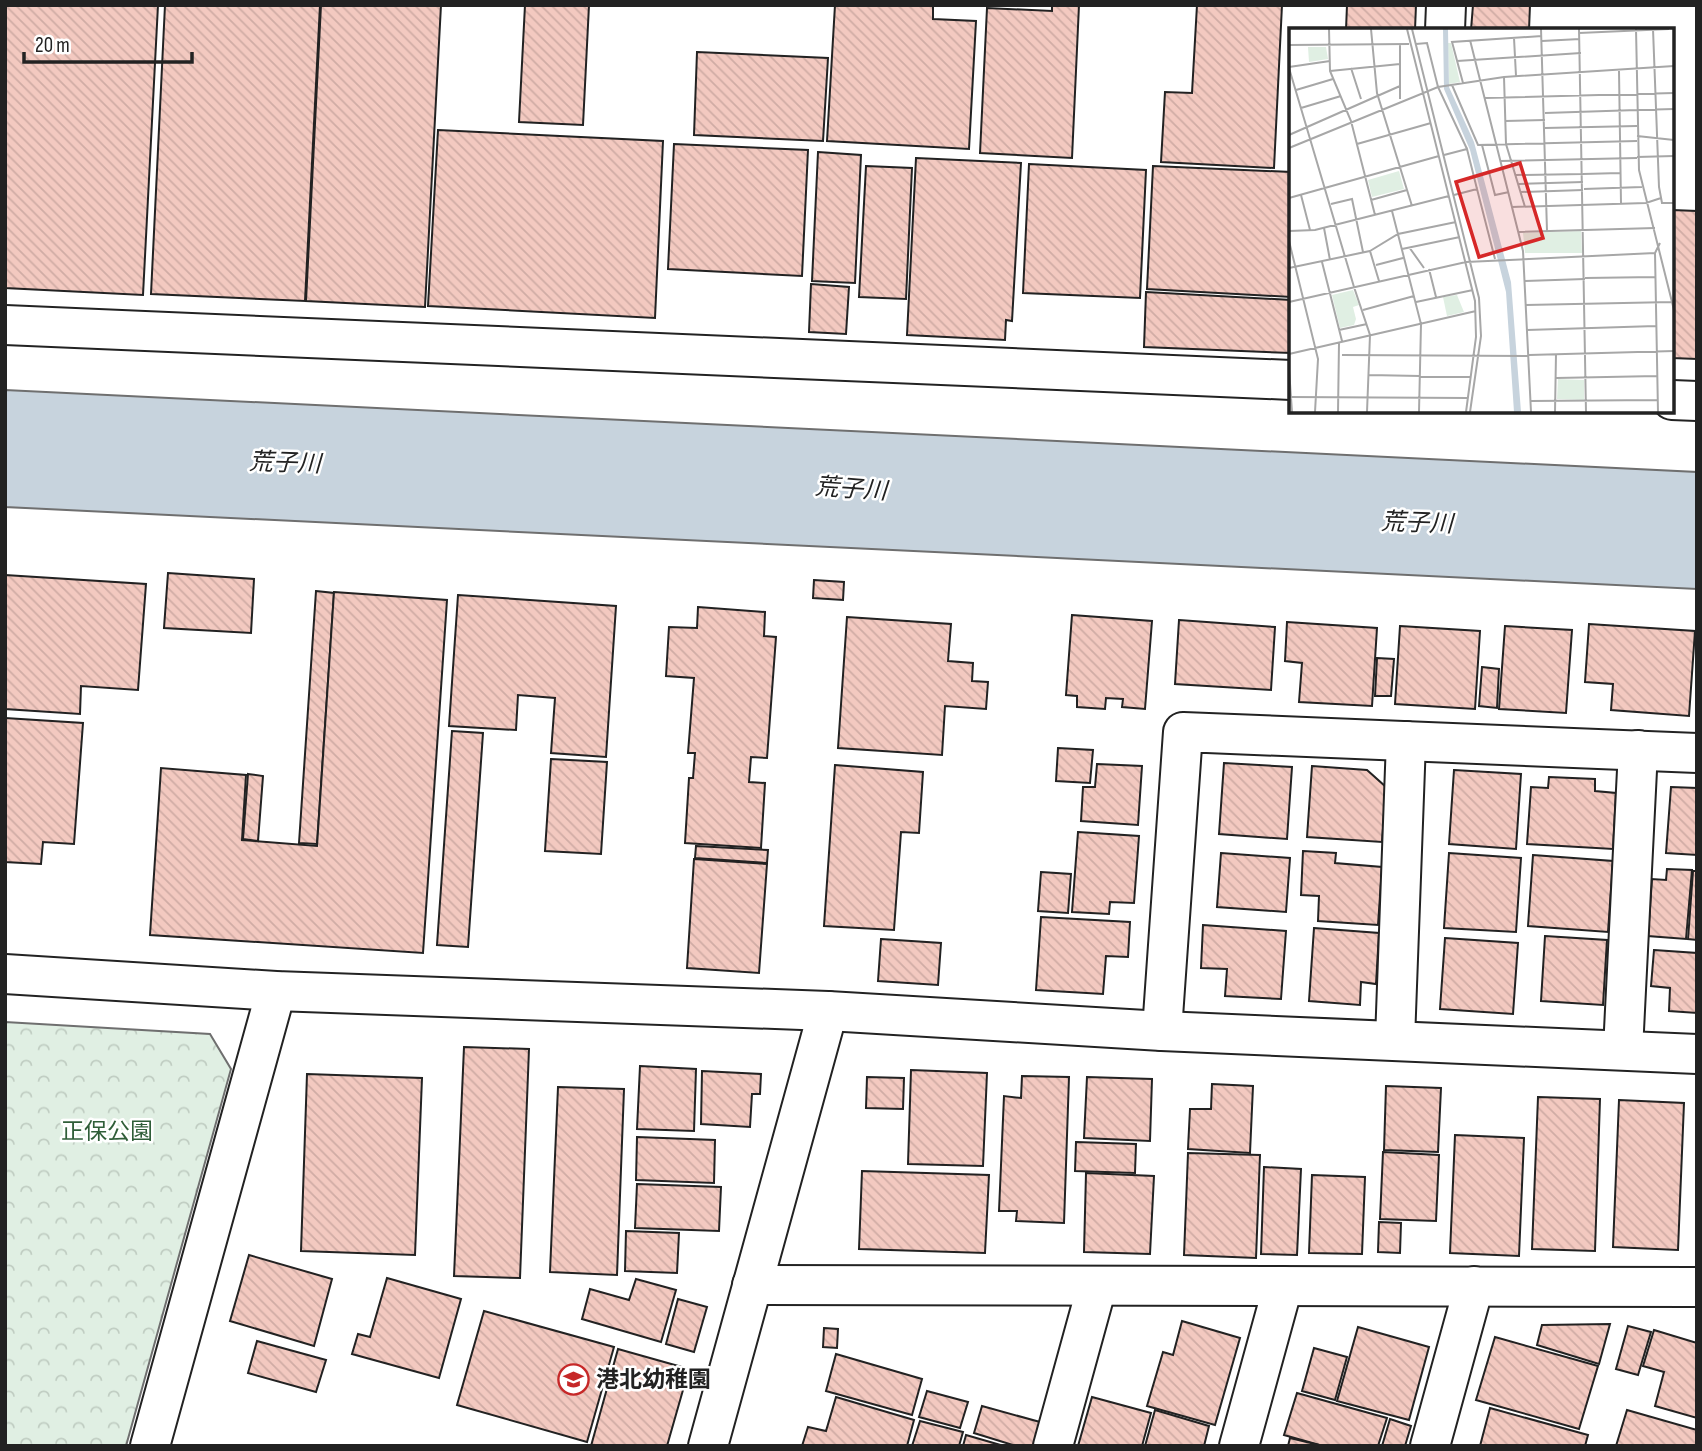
<svg xmlns="http://www.w3.org/2000/svg" width="1702" height="1451" viewBox="0 0 1702 1451" font-family="'Sofia Sans Condensed','Noto Sans JP',sans-serif">
<style>
.park{fill:url(#park-crowns);stroke:#6f6f6f;stroke-width:2}
.water{fill:#c7d3dd;stroke:#6f6f6f;stroke-width:2}
.building{fill:url(#building-back-hatch);stroke:#222;stroke-width:2}
.lines{fill:none;stroke-linecap:round;stroke-linejoin:round}
.minor-casing{stroke:#222;stroke-width:42}
.minor{stroke:#fff;stroke-width:38}
.labels{text-anchor:middle;dominant-baseline:central;stroke-width:5;stroke-linejoin:round;paint-order:stroke}
.park-label{font-size:23px;fill:#2f5e38;stroke:#fff}
.poi-label{font-size:23px;font-weight:bold;fill:#222;stroke:#fff;text-anchor:start}
.water-label{font-size:24px;font-style:italic;fill:#222;stroke:#fff}
.inset-road{fill:none;stroke:#a7a7a7;stroke-width:2}
.view{fill:#d62828;fill-opacity:0.15;stroke:#d62828;stroke-width:3.5}
.inset-edge{fill:none;stroke:#222;stroke-width:3.5}
</style>
<defs>
<pattern id="park-crowns" width="20" height="18" patternUnits="userSpaceOnUse" patternTransform="scale(1.75)"><rect width="20" height="18" fill="#e0efe3"/><path d="M2 6a3 3 0 1 1 6 0M12 15a3 3 0 1 1 6 0" fill="none" stroke="#c0cdc2"/></pattern>
<pattern id="building-back-hatch" width="6" height="6" patternUnits="userSpaceOnUse" patternTransform="scale(1.75)"><rect width="6" height="6" fill="#f3c9c0"/><path d="M-1 5l2 2M0 0l6 6M5-1l2 2" fill="none" stroke="#d0aca5"/></pattern>
</defs>
<rect width="100%" height="100%" fill="#fff"/>
<path class="park" d="M5 1022 210 1034 231 1069 126 1446H5Z"/>
<path class="water" d="M5 390 1697 472V589L5 507Z"/>
<g class="building">
<path d="M5 5H158L143 295 5 288Z"/>
<path d="M165 5H320L305 301 151 294Z"/>
<path d="M321 5H441L425 307 306 301Z"/>
<path d="M525 5H589L583 125 519 122Z"/>
<path d="M835 5H933V19L976 21 969 149 827 141Z"/>
<path d="M1052 5H1079L1072 158 980 153 987 8 1052 11Z"/>
<path d="M1197 5H1282L1274 168 1161 162 1165 92 1192 93Z"/>
<path d="M1347 5H1416L1415 30H1346Z"/>
<path d="M1473 5H1530L1529 30H1471Z"/>
<path d="M697 52 828 58 823 141 694 135Z"/>
<path d="M438 130 663 141 655 318 428 306Z"/>
<path d="M674 144 808 150 802 276 668 269Z"/>
<path d="M818 152 861 155 855 283 812 281Z"/>
<path d="M916 158 1021 163 1012 321 1006 320 1005 340 907 335Z"/>
<path d="M1029 164 1146 170 1140 298 1023 293Z"/>
<path d="M866 166 912 168 906 299 859 297Z"/>
<path d="M1153 166 1291 172V297L1147 289Z"/>
<path d="M1672 210 1697 211V359L1672 358Z"/>
<path d="M811 284 849 287 846 334 809 332Z"/>
<path d="M1146 292 1291 300V353L1144 347Z"/>
<path d="M168 573 254 579 251 633 164 628Z"/>
<path d="M5 575 146 584 138 690 81 686 80 714 5 709Z"/>
<path d="M814 580 844 582 843 600 813 598Z"/>
<path d="M316 591 334 593 317 844 299 843Z"/>
<path d="M334 592 447 600 423 953 150 935 161 768 246 775 242 840 317 846Z"/>
<path d="M458 595 616 606 606 757 551 753 555 698 518 695 516 730 449 726Z"/>
<path d="M698 607 765 612 764 636 776 637 767 758 751 757 749 782 765 783 761 848 685 843 689 778H693L695 753H688L694 678 666 676 669 627 697 628Z"/>
<path d="M1072 615 1152 621 1145 709 1122 707 1123 699 1106 698 1105 709 1077 707V696L1066 695Z"/>
<path d="M847 617 951 624 948 661 973 663 972 681 988 682 986 709 945 706 942 755 838 748Z"/>
<path d="M1179 620 1275 627 1271 690 1175 684Z"/>
<path d="M1287 622 1377 628 1372 706 1299 702 1302 663 1285 661Z"/>
<path d="M1589 624 1695 631 1689 716 1611 710 1613 684 1585 682Z"/>
<path d="M1400 626 1480 631 1475 709 1395 704Z"/>
<path d="M1505 626 1572 630 1566 713 1499 709Z"/>
<path d="M1377 658 1394 659 1391 696H1375Z"/>
<path d="M1482 667 1499 669 1497 708 1479 706Z"/>
<path d="M5 718 83 723 74 844 43 842 41 864 5 862Z"/>
<path d="M452 731 483 733 468 947 437 945Z"/>
<path d="M1058 748 1093 750 1090 783 1056 781Z"/>
<path d="M551 759 607 762 601 854 545 851Z"/>
<path d="M1224 763 1292 767 1287 839 1219 834Z"/>
<path d="M1097 764 1142 766 1138 825 1081 821 1083 787H1095Z"/>
<path d="M835 765 923 772 919 833 901 832 894 930 824 926Z"/>
<path d="M1312 766 1367 770 1386 787 1382 842 1307 837Z"/>
<path d="M1454 770 1521 774 1516 849 1449 844Z"/>
<path d="M248 774 263 776 258 841 243 839Z"/>
<path d="M1549 777 1595 779V791L1616 793 1613 849 1527 844 1531 787 1548 788Z"/>
<path d="M1671 787 1697 788V855L1666 853Z"/>
<path d="M1078 832 1139 836 1134 903 1110 902 1109 914 1072 912Z"/>
<path d="M696 846 768 850 767 863 695 858Z"/>
<path d="M1303 851 1336 853 1335 863 1382 867 1378 925 1318 921 1319 896 1301 895Z"/>
<path d="M1221 853 1290 858 1286 912 1217 907Z"/>
<path d="M1449 853 1521 858 1516 932 1444 928Z"/>
<path d="M1533 855 1613 861 1608 932 1528 926Z"/>
<path d="M694 859 767 864 759 973 687 968Z"/>
<path d="M1667 869 1692 870 1686 939 1648 936 1652 879 1666 880Z"/>
<path d="M1693 871H1697V940L1688 939Z"/>
<path d="M1041 872 1071 874 1068 913 1038 911Z"/>
<path d="M1041 917 1130 922 1128 957 1106 956 1103 994 1036 990Z"/>
<path d="M1203 925 1286 931 1281 999 1225 996 1227 969 1201 968Z"/>
<path d="M1314 928 1379 933 1376 984 1361 982 1360 1005 1309 1001Z"/>
<path d="M1545 936 1607 940 1603 1005 1541 1001Z"/>
<path d="M1445 938 1518 943 1513 1014 1440 1009Z"/>
<path d="M881 939 941 943 938 985 878 981Z"/>
<path d="M1654 950 1697 953V1013L1669 1011 1670 988 1651 986Z"/>
<path d="M464 1047 529 1049 520 1278 454 1276Z"/>
<path d="M640 1066 696 1069 694 1131 637 1129Z"/>
<path d="M911 1070 987 1073 983 1166 908 1164Z"/>
<path d="M702 1071 761 1074 760 1094H752L750 1127 701 1124Z"/>
<path d="M307 1074 422 1078 415 1255 301 1251Z"/>
<path d="M1022 1076 1069 1077 1064 1223 1016 1221 1017 1211H999L1004 1096 1021 1098Z"/>
<path d="M867 1077 904 1078 903 1109 866 1108Z"/>
<path d="M1087 1077 1152 1079 1150 1141 1084 1138Z"/>
<path d="M1212 1084 1253 1086 1250 1153 1188 1149 1190 1109H1211Z"/>
<path d="M1386 1086 1441 1088 1438 1152 1384 1150Z"/>
<path d="M558 1087 624 1089 617 1275 550 1272Z"/>
<path d="M1538 1097 1600 1099 1595 1251 1532 1249Z"/>
<path d="M1619 1100 1684 1103 1678 1250 1613 1247Z"/>
<path d="M1455 1135 1524 1138 1519 1256 1450 1253Z"/>
<path d="M637 1137 715 1140 714 1183 636 1180Z"/>
<path d="M1076 1142 1136 1144 1135 1173 1075 1171Z"/>
<path d="M1383 1152 1439 1155 1436 1221 1380 1219Z"/>
<path d="M1188 1153 1260 1155 1256 1258 1184 1255Z"/>
<path d="M1264 1167 1301 1169 1297 1255 1261 1254Z"/>
<path d="M862 1171 989 1175 985 1253 859 1249Z"/>
<path d="M1086 1173 1154 1176 1150 1254 1084 1252Z"/>
<path d="M1312 1175 1365 1177 1362 1254 1309 1253Z"/>
<path d="M637 1184 721 1187 719 1231 635 1228Z"/>
<path d="M1379 1222 1401 1223 1400 1253 1378 1252Z"/>
<path d="M626 1231 679 1233 677 1273 625 1271Z"/>
<path d="M249 1255 332 1279 314 1346 230 1321Z"/>
<path d="M387 1278 461 1299 439 1378 352 1354 358 1334 370 1337Z"/>
<path d="M636 1279 676 1290 661 1342 582 1319 590 1289 629 1300Z"/>
<path d="M678 1299 707 1307 694 1352 666 1344Z"/>
<path d="M484 1311 614 1347 587 1442 457 1405Z"/>
<path d="M1182 1321 1240 1338 1215 1425 1147 1406 1163 1352 1173 1355Z"/>
<path d="M1610 1324 1599 1364 1537 1345 1542 1325Z"/>
<path d="M1628 1326 1651 1332 1638 1375 1616 1369Z"/>
<path d="M1358 1327 1429 1347 1409 1420 1337 1401Z"/>
<path d="M824 1328 838 1329 837 1348 823 1347Z"/>
<path d="M1654 1330 1697 1343V1418L1655 1406 1664 1372 1643 1366Z"/>
<path d="M1495 1337 1598 1366 1579 1429 1476 1400Z"/>
<path d="M257 1341 326 1360 316 1392 248 1373Z"/>
<path d="M1314 1348 1347 1357 1335 1400 1302 1391Z"/>
<path d="M618 1349 689 1369 667 1446H591Z"/>
<path d="M836 1354 922 1379 912 1415 826 1391Z"/>
<path d="M927 1391 968 1402 960 1428 919 1417Z"/>
<path d="M1297 1393 1387 1418 1378 1446H1323L1284 1435Z"/>
<path d="M836 1397 914 1420 907 1446H802L808 1427 826 1431Z"/>
<path d="M1092 1397 1151 1413 1142 1446H1078Z"/>
<path d="M982 1406 1040 1422 1033 1446H1016L974 1433Z"/>
<path d="M1490 1408 1588 1435 1585 1446H1480Z"/>
<path d="M1155 1410 1209 1426 1204 1446H1145Z"/>
<path d="M1627 1410 1697 1430V1446H1616Z"/>
<path d="M1390 1419 1411 1426 1405 1446H1382Z"/>
<path d="M920 1421 963 1432 959 1446H912Z"/>
<path d="M966 1435 1004 1446H963Z"/>
<path d="M1290 1438 1319 1445 1288 1446Z"/>
</g>
<g class="lines">
<defs>
<g id="minor">
<path d="M1445 30 1446 5"/>
<path d="M5 325 1291 380"/>
<path d="M1672 400 1697 401"/>
<path d="M5 974 276 991 828 1011 1162 1031 1697 1054"/>
<path d="M1162 1031 1183 732 1697 753"/>
<path d="M1395 1040 1406 741"/>
<path d="M1623 1050 1638 750"/>
<path d="M752 1285 1697 1287"/>
<path d="M150 1446 276 991"/>
<path d="M708 1446 828 1011"/>
<path d="M1053 1446 1097 1286"/>
<path d="M1239 1446 1283 1286"/>
<path d="M1430 1446 1474 1286"/>
</g>
</defs>
<use href="#minor" class="minor-casing"/>
<use href="#minor" class="minor"/>
</g>
<defs>
<symbol id="school-ring" viewBox="-11 -11 22 22"><circle r="9.5" fill="#fff" stroke="#c62828" stroke-width="1.5"/><path d="M0-5L7-2L0 1L-7-2ZM-4 1L0 2.5L4 1V4Q0 6-4 4Z" fill="#c62828"/></symbol>
</defs>
<g fill-rule="evenodd">
<use href="#school-ring" x="556" y="1362" width="35" height="35"/>
</g>
<g class="labels">
<g class="park-label">
<text x="107" y="1132">正保公園</text>
</g>
<g class="poi-label">
<text x="596" y="1380">港北幼稚園</text>
</g>
<g class="water-label">
<text transform="translate(285 463) rotate(2)">荒子川</text>
<text transform="translate(851 489) rotate(4)">荒子川</text>
<text transform="translate(1417 523) rotate(2)">荒子川</text>
</g>
</g>
<g transform="translate(1289 28)">
<rect width="385" height="385" fill="#fff"/>
<path d="M159 15H162L171 54 160 56ZM19 19H37L39 31 20 34ZM110 143 115 161 83 169 79 152ZM292 203 293 225H236L234 205ZM64 262 70 277 64 279 67 291 65 297 51 300 43 267ZM269 351 295 352V372L268 371Z" fill="#e0efe3"/>
<path d="M168 267 175 284 158 288 154 269Z" fill="#e0efe3"/>
<path d="M154 1H159L160 59 185 114 222 254 232 384H225L217 264 181 122 155 61Z" fill="#c7d3dd"/>
<path class="inset-road" d="M40 1 41 43 62 93 86 187M82 1 88 65 123 178M118 1 186 273 187 309 177 384M123 1 190 270 192 308 181 384M252 1 258 203M290 1 297 384M347 1 350 142 385 282M364 1 370 159 373 175H385M290 5 380 1M225 10 227 48M181 12 234 223 242 384M253 13 291 11M127 16 138 15 149 59 178 121M0 17 120 16M111 17V71M168 33 292 25M0 39 41 33M0 40 65 259M62 40 72 71M41 43 111 36M330 43 332 176M215 49 217 116 236 179M174 55 163 14 253 8M163 57 189 117 348 113M7 62 44 51M196 70 385 65M12 80 52 68M348 82 385 81M256 85 348 82M216 93 256 92M256 100 348 98M0 107 111 58M348 108 385 112M68 116 142 95M193 117 206 167 220 164M0 120 149 59 215 49 385 38M155 127 178 121 188 161M348 129 385 128M211 133 348 130M294 146 331 145M227 147 294 146M230 156 294 154M295 161 353 159M232 164 294 162M12 167 21 202M165 167 188 161 206 231M0 170 150 128M82 172 118 162M42 176 63 171 74 224M223 179 357 175 372 170M103 183 132 296 130 384M35 200 41 232M0 203 26 202 160 168M230 204 366 200M0 213 29 331 26 384M120 219 135 240M113 221 171 209M81 223 109 206 167 194M33 234 53 313M87 237 114 230M0 240 81 223 90 253M140 241 147 269M296 250 367 249M236 253 296 251M65 259 81 307 78 384M0 274 177 234 366 225M127 274 184 262M237 277 383 274M74 282 125 268M50 302 78 296M238 302 367 298M0 326 187 283M53 327 240 328M240 327 385 323M0 341 3 384M80 347 182 349M267 350 368 348M0 369 179 370M242 373 369 372M49 384 50 315M266 384 267 326M369 384 366 225 371 215"/>
<path class="view" d="M231 135 254 210 190 229 167 154Z"/>
<rect width="385" height="385" class="inset-edge"/>
</g>
<rect width="1702" height="1451" fill="none" stroke="#222222" stroke-width="14"/>
<path d="M24 52v10h168v-10" fill="none" stroke="#222222" stroke-width="3.5"/>
<text x="35" y="52" font-size="21" fill="#222222" stroke="#ffffff" stroke-width="5" paint-order="stroke">20 m</text>
</svg>
